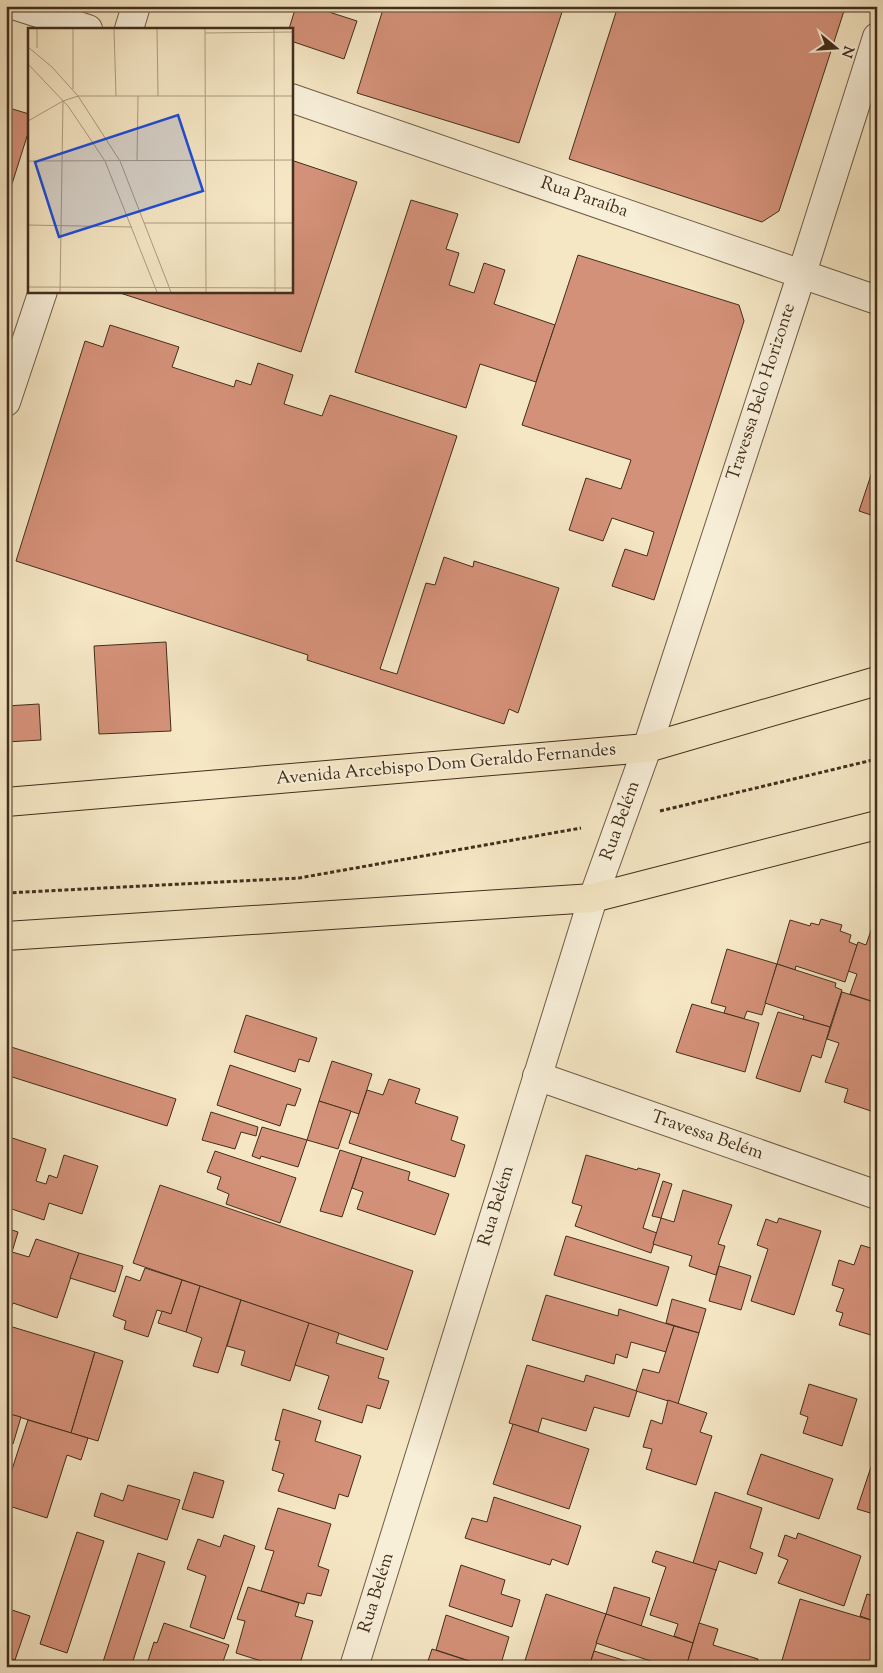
<svg xmlns="http://www.w3.org/2000/svg" width="883" height="1673" viewBox="0 0 883 1673" font-family="'Sorts Mill Goudy',serif">
<style>
.building{fill:#d49179;stroke:#422e1b}
.lines{fill:none;stroke-linecap:round;stroke-linejoin:round}
.minor-casing{stroke:#6f5c45;stroke-width:30}
.primary-casing{stroke:#422e1b;stroke-width:30}
.path{stroke:#422e1b;stroke-width:3;stroke-dasharray:4 2.5;stroke-linecap:butt}
.minor{stroke:#f8efd9;stroke-width:28}
.primary{stroke:#f5e6c4;stroke-width:28}
.labels{text-anchor:middle;dominant-baseline:central;stroke-width:4;stroke-linejoin:round;paint-order:stroke}
.street-label{font-size:18px;fill:#422e1b;stroke:#f8efd9}
.inset-road{fill:none;stroke:#ad9c80;stroke-width:1}
.view{fill:#1d4ed8;fill-opacity:0.15;stroke:#1d4ed8;stroke-width:2.5}
.inset-edge{fill:none;stroke:#422e1b;stroke-width:2.5}
</style>
<rect width="100%" height="100%" fill="#f5e6c4"/>
<filter id="stains"><feTurbulence type="fractalNoise" baseFrequency=".004" numOctaves="4"/><feColorMatrix values="0 0 0 0 .2 0 0 0 0 .09 0 0 0 0 .02 0 0 0 .5 -.17"/></filter>
<radialGradient id="worn" r=".72"><stop offset=".6" stop-color="#630" stop-opacity="0"/><stop offset="1" stop-color="#630" stop-opacity=".3"/></radialGradient>
<g class="building">
<path d="M296 6H331L329 12 357 21 344 59 291 41V29H289Z"/>
<path d="M384 6H564L519 143 357 93Z"/>
<path d="M618 6H830L844 11 779 211 762 222 569 159Z"/>
<path d="M6 107 29 114V130L6 203Z"/>
<path d="M291 160 357 182 301 352 114 291H291Z"/>
<path d="M411 200 458 214 446 249 459 253 449 285 474 293 484 263 505 270 494 304 555 325 536 382 480 364 466 408 355 372Z"/>
<path d="M578 255 739 305 744 321 654 600 612 586 625 549 647 556 654 532 612 518 603 541 569 530 586 478 621 489 631 460 522 425Z"/>
<path d="M110 325 179 347 172 367 234 387 236 380 251 385 258 363 293 375 284 404 322 416 330 395 457 436 380 669 397 674 426 583 435 585 444 557 473 567 474 561 559 588 518 713 509 709 504 724 307 660 308 655 16 561 85 341 103 347Z"/>
<path d="M877 457V517L859 511Z"/>
<path d="M166 642 171 731 99 734 94 646Z"/>
<path d="M39 704 41 740 6 742V706Z"/>
<path d="M877 913V1003L850 994 857 974 848 971 858 942 866 945Z"/>
<path d="M821 919 842 925 840 931 851 935 849 942 857 945 845 982 796 966 795 970 777 964 790 920 810 926 811 923 819 925Z"/>
<path d="M727 949 777 964 762 1015 747 1011 744 1019 724 1013 726 1007 711 1003Z"/>
<path d="M777 964 836 983 835 987 842 990 830 1027 803 1019 804 1016 765 1003Z"/>
<path d="M842 992 877 1003V1093L871 1111 844 1102 848 1089 825 1082 839 1043 827 1039Z"/>
<path d="M692 1004 759 1023 745 1072 676 1052Z"/>
<path d="M778 1012 830 1027 821 1058 812 1055 800 1092 756 1078Z"/>
<path d="M246 1015 317 1038 309 1062 299 1059 295 1072 234 1052Z"/>
<path d="M8 1046 176 1099 167 1126 6 1075V1053Z"/>
<path d="M332 1061 372 1074 359 1114 319 1101Z"/>
<path d="M230 1065 301 1089 295 1106 287 1104 280 1126 217 1105Z"/>
<path d="M389 1079 420 1089 415 1103 458 1117 451 1140 465 1145 455 1177 349 1143 367 1090 383 1095Z"/>
<path d="M319 1101 351 1111 338 1149 307 1140Z"/>
<path d="M211 1112 258 1127 256 1136 241 1132 235 1149 202 1140Z"/>
<path d="M262 1127 307 1140 298 1167 261 1156 260 1159 252 1156Z"/>
<path d="M6 1136 46 1149 36 1181 46 1184 49 1175 57 1178 64 1155 98 1166 82 1214 49 1203 44 1220 6 1207Z"/>
<path d="M340 1150 362 1157 342 1217 320 1211Z"/>
<path d="M215 1151 296 1178 280 1223 226 1204 229 1194 217 1189 221 1177 207 1172Z"/>
<path d="M586 1155 637 1170 638 1168 660 1174 643 1228 657 1233 651 1253 575 1226 582 1206 572 1203Z"/>
<path d="M362 1157 410 1172 408 1180 449 1194 435 1235 357 1209 363 1192 352 1188Z"/>
<path d="M663 1181 672 1184 661 1218 652 1216Z"/>
<path d="M160 1185 413 1271 387 1350 133 1263Z"/>
<path d="M683 1190 732 1205 718 1244 725 1246 716 1275 689 1266 692 1256 653 1244 661 1218 674 1222Z"/>
<path d="M779 1218 821 1231 794 1315 751 1301 768 1249 757 1245 766 1219 777 1223Z"/>
<path d="M6 1228 18 1232 12 1252 29 1257 36 1239 79 1253 57 1318 13 1303 6 1323Z"/>
<path d="M566 1236 669 1267 657 1306 554 1275Z"/>
<path d="M861 1245 877 1250V1337L839 1325 843 1313 836 1311 844 1289 832 1285 839 1260 854 1265Z"/>
<path d="M79 1253 123 1266 115 1292 70 1278Z"/>
<path d="M719 1266 751 1276 741 1310 709 1301Z"/>
<path d="M145 1268 182 1280 171 1314 157 1310 148 1337 124 1329 126 1321 113 1316 126 1276 140 1281Z"/>
<path d="M182 1280 200 1286 186 1332 158 1323 162 1311 171 1314Z"/>
<path d="M200 1286 241 1300 218 1373 193 1366 202 1338 186 1332Z"/>
<path d="M546 1295 618 1316 619 1309 674 1326 666 1352 631 1342 627 1358 616 1354 614 1364 532 1340Z"/>
<path d="M672 1299 706 1309 699 1333 666 1323Z"/>
<path d="M241 1300 309 1323 290 1381 241 1365 245 1351 227 1346Z"/>
<path d="M309 1323 339 1333 336 1343 384 1358 378 1378 389 1381 380 1409 367 1405 362 1423 318 1409 329 1376 295 1365Z"/>
<path d="M6 1325 95 1352 71 1433 6 1413Z"/>
<path d="M674 1326 699 1333 678 1404 636 1391 643 1369 659 1373Z"/>
<path d="M95 1352 123 1361 98 1441 71 1433Z"/>
<path d="M527 1365 584 1382 586 1375 637 1391 629 1417 594 1407 586 1431 542 1418 538 1432 509 1423Z"/>
<path d="M809 1384 857 1399 842 1446 803 1433 808 1417 800 1414Z"/>
<path d="M668 1400 707 1413 700 1432 712 1436 696 1485 646 1469 652 1449 643 1447 651 1420 662 1424Z"/>
<path d="M283 1409 321 1421 315 1441 361 1456 348 1497 339 1494 335 1509 278 1491 284 1474 272 1470 280 1441 275 1440Z"/>
<path d="M6 1413 21 1417 13 1444 6 1442Z"/>
<path d="M28 1420 88 1438 81 1460 67 1455 47 1518 6 1505V1488Z"/>
<path d="M513 1424 589 1449 569 1509 493 1484Z"/>
<path d="M761 1454 833 1479 819 1519 747 1494Z"/>
<path d="M871 1467 877 1469V1515L857 1509Z"/>
<path d="M194 1472 224 1481 213 1518 182 1509Z"/>
<path d="M128 1485 180 1500 167 1540 94 1516 101 1493 123 1501Z"/>
<path d="M715 1492 762 1508 750 1548 763 1553 756 1574 719 1561 716 1571 693 1563Z"/>
<path d="M494 1497 581 1526 568 1565 552 1559 550 1565 465 1538 472 1518 487 1522Z"/>
<path d="M278 1508 331 1524 318 1566 329 1570 321 1596 307 1593 304 1604 261 1591 274 1551 265 1549Z"/>
<path d="M77 1532 104 1541 67 1653 40 1644Z"/>
<path d="M798 1533 861 1556 844 1606 778 1583 788 1560 778 1556 785 1535 796 1539Z"/>
<path d="M224 1535 255 1546 224 1639 190 1627 206 1576 187 1569 198 1539 220 1547Z"/>
<path d="M656 1551 716 1570 693 1643 674 1636 678 1624 650 1615 666 1567 652 1562Z"/>
<path d="M138 1553 165 1562 131 1667H117L103 1662Z"/>
<path d="M461 1565 505 1580 501 1594 520 1600 512 1627 449 1606Z"/>
<path d="M248 1587 299 1603 295 1616 313 1621 299 1667H280L236 1653 245 1621 237 1619Z"/>
<path d="M614 1587 650 1598 641 1626 606 1614Z"/>
<path d="M546 1594 606 1614 589 1667H523Z"/>
<path d="M867 1594 877 1597V1622L860 1616Z"/>
<path d="M800 1599 877 1622V1667H780Z"/>
<path d="M6 1608 30 1616 15 1660 6 1657Z"/>
<path d="M606 1614 693 1643 686 1667H669L596 1643Z"/>
<path d="M446 1615 509 1637 500 1667H488L436 1650Z"/>
<path d="M164 1623 229 1645 221 1667H146L154 1642 157 1643Z"/>
<path d="M699 1623 718 1629 713 1645 758 1659 756 1667H686Z"/>
<path d="M432 1649 487 1667H426Z"/>
<path d="M594 1651 629 1662 627 1667H589Z"/>
</g>
<g class="lines">
<defs>
<g id="minor">
<path d="M16 6 88 29"/>
<path d="M129 29 136 6"/>
<path d="M291 98 877 300"/>
<path d="M6 402 43 291"/>
<path d="M537 1076 877 1195"/>
<path d="M354 1667 593 898 647 748 802 273 877 37"/>
</g>
<g id="primary">
<path d="M6 802 647 748 877 681"/>
<path d="M6 936 593 898 877 825"/>
</g>
</defs>
<use href="#minor" class="minor-casing"/>
<use href="#primary" class="primary-casing"/>
<g class="path">
<path d="M660 811 877 759"/>
<path d="M6 893 299 878 581 828"/>
</g>
<use href="#minor" class="minor"/>
<use href="#primary" class="primary"/>
</g>
<g class="labels">
<g class="street-label">
<text transform="translate(584 198) rotate(19)">Rua Paraíba</text>
<text transform="translate(762 392) rotate(-72)">Travessa Belo Horizonte</text>
<text transform="translate(446 765) rotate(-5)">Avenida Arcebispo Dom Geraldo Fernandes</text>
<text transform="translate(621 821) rotate(-70)">Rua Belém</text>
<text transform="translate(707 1136) rotate(19)">Travessa Belém</text>
<text transform="translate(497 1206) rotate(-73)">Rua Belém</text>
<text transform="translate(377 1593) rotate(-73)">Rua Belém</text>
</g>
</g>
<g transform="translate(28 28)">
<rect width="265" height="265" fill="#f5e6c4"/>
<path class="inset-road" d="M9 1V20M86 1 88 68M129 1 130 68M177 1 178 264M246 1 247 264M177 5 265 4M0 19 24 39 50 68 92 133 143 264M0 36 40 78 77 133 129 264M45 61V1M0 93 35 73 50 68H265M0 133 265 132M109 133 110 68M116 195H265M0 197 104 199M0 259 265 260M32 264 35 73"/>
<path class="view" d="M150 87 175 163 31 209 7 134Z"/>
<rect width="265" height="265" class="inset-edge"/>
</g>
<rect width="883" height="1673" fill="none" stroke="#f5e6c4" stroke-width="25"/>
<rect x="8" y="8" width="868" height="1658" fill="none" stroke="#422e1b" stroke-width="2.5"/>
<rect x="12" y="12" width="858" height="1648" fill="none" stroke="#422e1b"/>
<g transform="translate(836 48) rotate(108)" stroke="#f8efd9" stroke-width="4" paint-order="stroke">
<path d="M0-4L9 19L0 12L-9 19Z" fill="#422e1b"/>
<text y="-8" font-size="14" font-weight="bold" text-anchor="middle" fill="#422e1b">N</text>
</g>
<rect width="100%" height="100%" filter="url(#stains)"/>
<rect width="100%" height="100%" fill="url(#worn)"/>
</svg>
